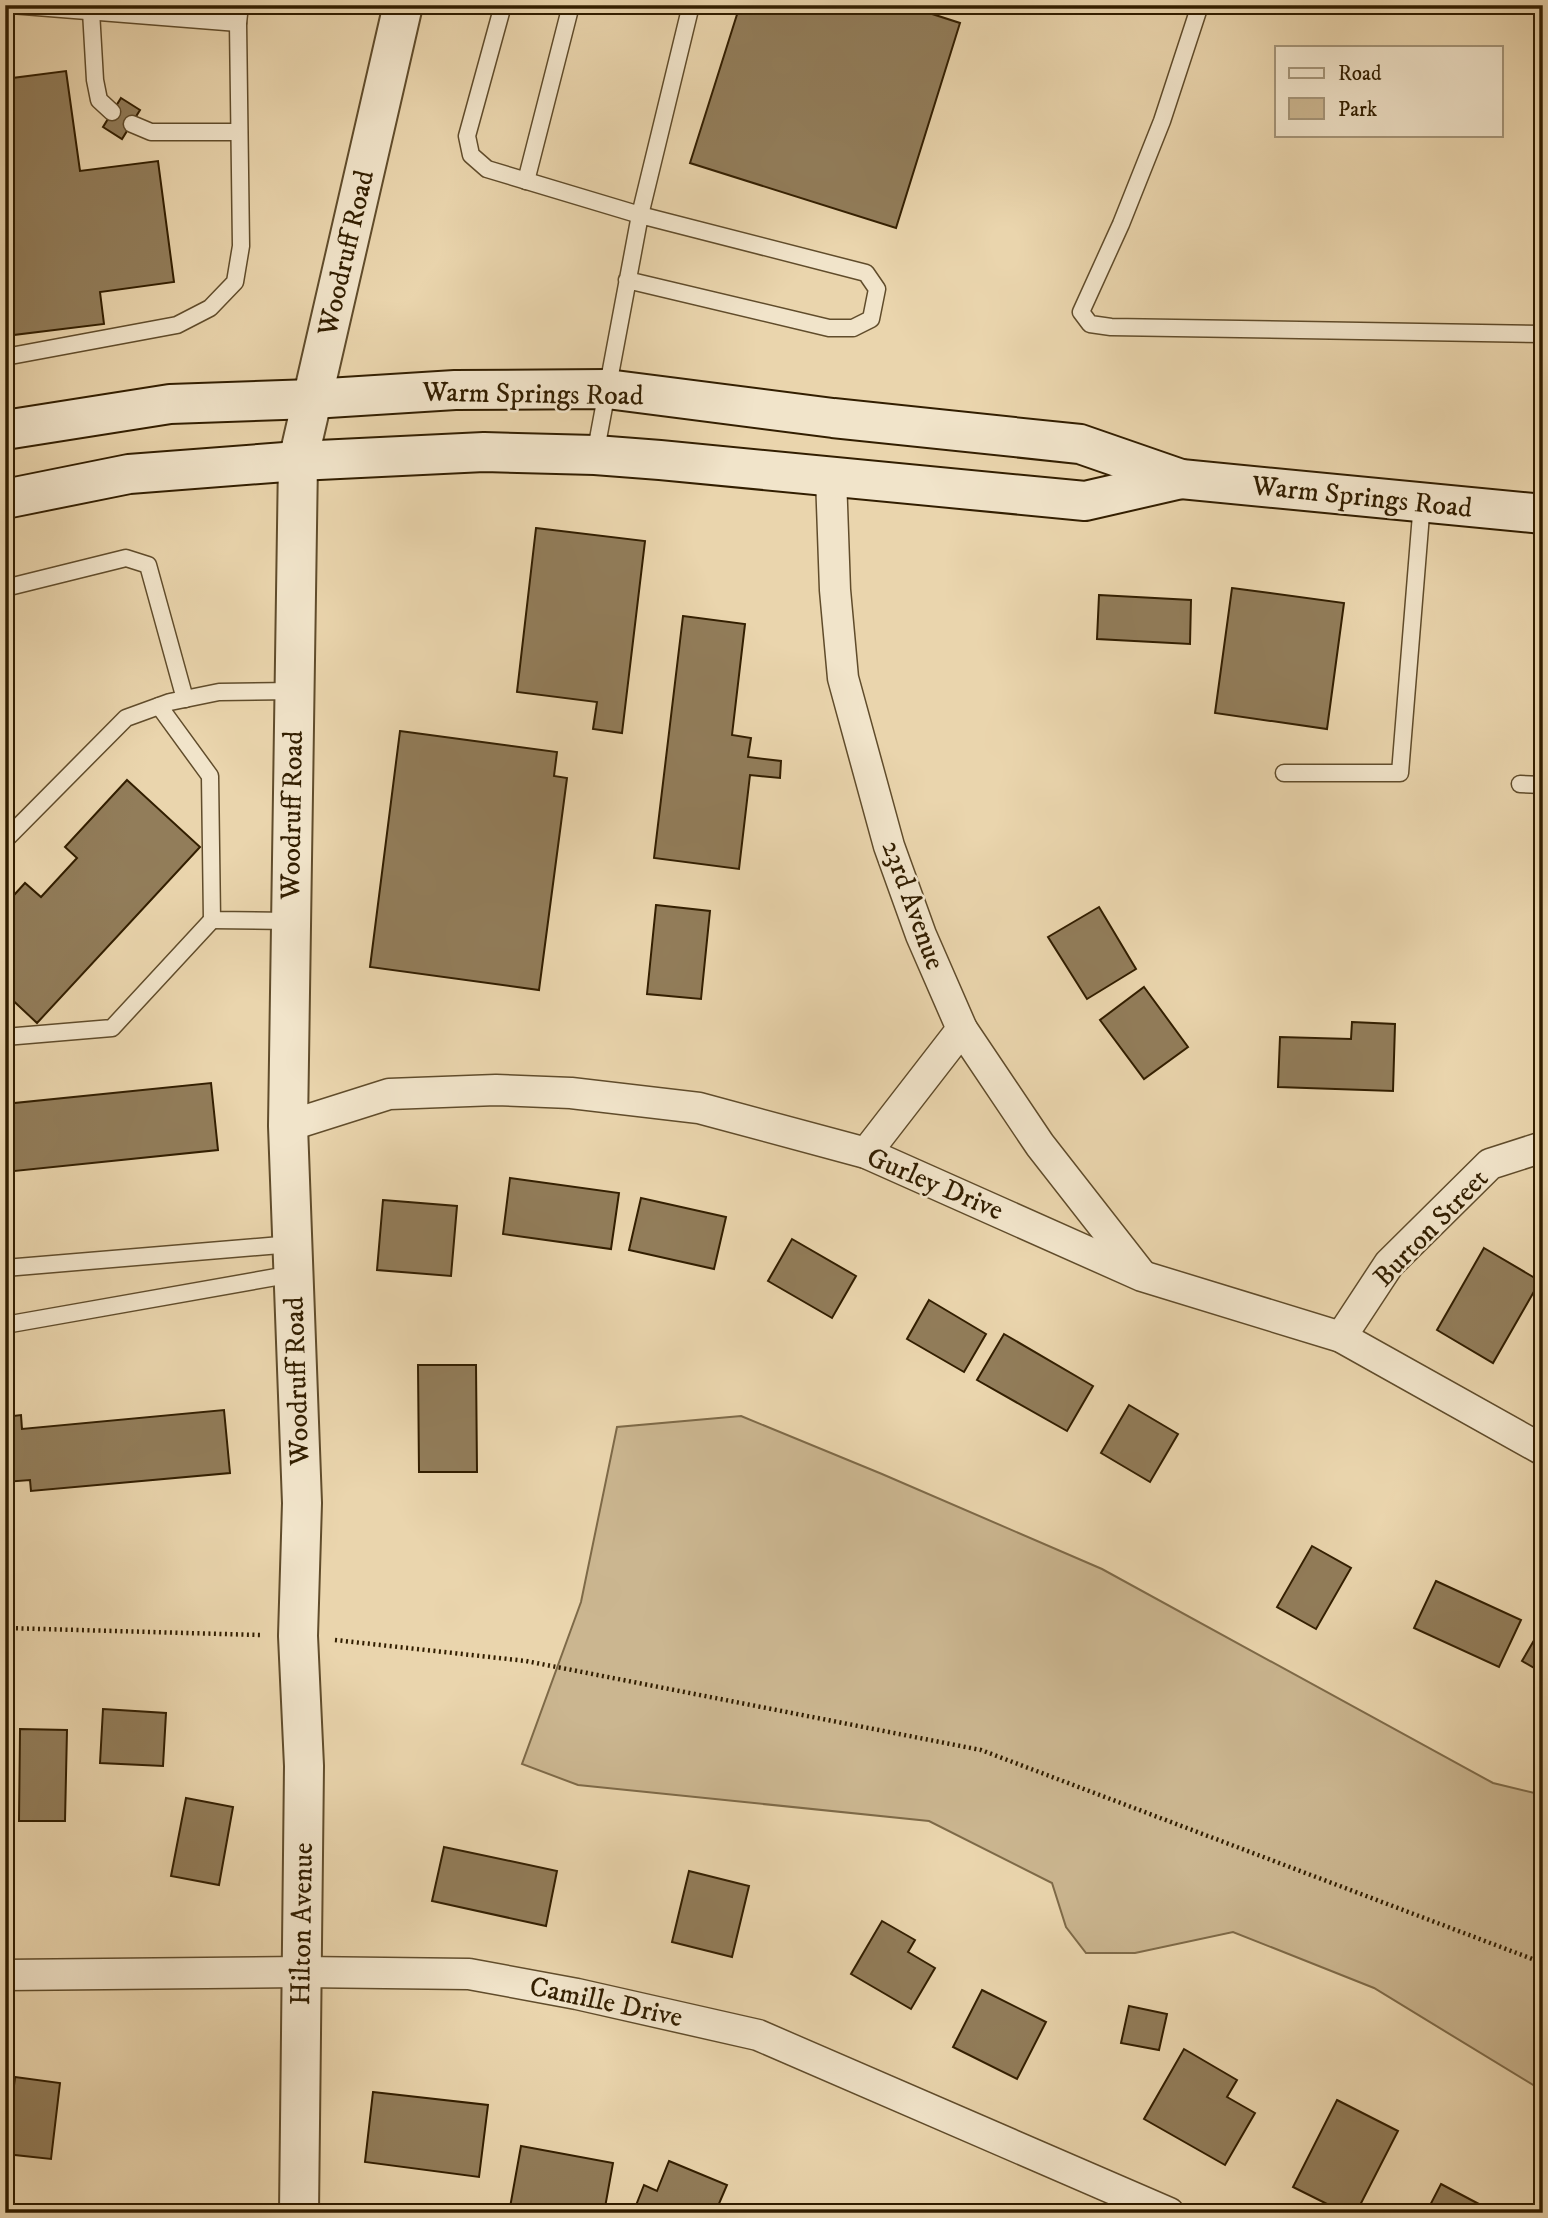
<svg xmlns="http://www.w3.org/2000/svg" width="1548" height="2218" viewBox="0 0 1548 2218" font-family="'IM FELL DW Pica',serif">
<style>
.green{fill:#cbb690;stroke:#7e6a48;stroke-width:2}
.building{fill:#927d5a;stroke:#321e00;stroke-width:2}
.lines{fill:none;stroke-linecap:round;stroke-linejoin:round}
.service-casing{stroke:#604c2b;stroke-width:19}
.minor-casing{stroke:#604c2b;stroke-width:33}
.tertiary-casing{stroke:#604c2b;stroke-width:42}
.secondary-casing{stroke:#321e00;stroke-width:42}
.path{stroke:#321e00;stroke-width:4.5;stroke-dasharray:2 3.5;stroke-linecap:butt}
.service{stroke:#f1e4ca;stroke-width:16}
.minor{stroke:#f1e4ca;stroke-width:30}
.tertiary{stroke:#f1e4ca;stroke-width:38}
.secondary{stroke:#f1e4ca;stroke-width:38}
.labels{text-anchor:middle;dominant-baseline:central;stroke-width:5;stroke-linejoin:round;paint-order:stroke}
.street-label{font-size:28px;fill:#321e00;stroke:#f1e4ca}
</style>
<rect width="100%" height="100%" fill="#ead5ad"/>
<filter id="stains"><feTurbulence type="fractalNoise" baseFrequency=".00286" numOctaves="4"/><feColorMatrix values="0 0 0 0 .2 0 0 0 0 .09 0 0 0 0 .02 0 0 0 .5 -.17"/></filter>
<radialGradient id="worn" r=".72"><stop offset=".6" stop-color="#630" stop-opacity="0"/><stop offset="1" stop-color="#630" stop-opacity=".3"/></radialGradient>
<path class="green" d="M741 1416 882 1474 1102 1569 1493 1783 1543 1795V2091L1374 1988 1233 1932 1135 1953H1086L1066 1927 1052 1883 929 1821 578 1785 522 1764 581 1602 617 1427Z"/>
<g class="building">
<path d="M740 5H925L923 11 960 23 896 228 690 163Z"/>
<path d="M66 71 80 171 158 161 174 282 100 292 104 324 5 336V79Z"/>
<path d="M121 98 140 110 122 139 103 127Z"/>
<path d="M536 528 645 541 622 733 593 729 597 702 517 692Z"/>
<path d="M1232 588 1344 603 1327 729 1215 713Z"/>
<path d="M1099 595 1191 600 1190 644 1097 639Z"/>
<path d="M683 616 745 624 732 735 751 738 748 757 781 761 780 778 750 775 739 869 654 858Z"/>
<path d="M400 731 557 752 554 776 567 778 539 990 370 967Z"/>
<path d="M127 780 200 847 37 1023 5 993V905L25 883 41 897 77 858 65 847Z"/>
<path d="M656 905 710 911 701 999 647 994Z"/>
<path d="M1099 907 1136 969 1087 999 1048 937Z"/>
<path d="M1144 987 1188 1047 1144 1079 1100 1020Z"/>
<path d="M1352 1022 1395 1024 1393 1091 1278 1087 1280 1037 1351 1039Z"/>
<path d="M211 1083 218 1150 5 1172V1104Z"/>
<path d="M510 1178 619 1193 611 1249 503 1234Z"/>
<path d="M641 1198 726 1217 714 1269 629 1250Z"/>
<path d="M383 1200 457 1206 451 1276 377 1270Z"/>
<path d="M792 1239 856 1276 832 1318 768 1281Z"/>
<path d="M1484 1248 1540 1281 1493 1363 1437 1330Z"/>
<path d="M929 1300 986 1334 964 1372 907 1339Z"/>
<path d="M1004 1334 1093 1386 1067 1431 977 1380Z"/>
<path d="M418 1365H476L477 1472H419Z"/>
<path d="M1129 1405 1178 1434 1150 1482 1101 1453Z"/>
<path d="M224 1410 230 1473 31 1491 30 1480 5 1482V1417L21 1415 22 1429Z"/>
<path d="M1312 1546 1351 1568 1316 1629 1277 1607Z"/>
<path d="M1436 1581 1521 1620 1499 1667 1414 1628Z"/>
<path d="M1543 1625V1673L1522 1661Z"/>
<path d="M103 1709 166 1713 163 1766 100 1763Z"/>
<path d="M20 1729 67 1730 65 1821H19Z"/>
<path d="M186 1798 233 1807 219 1885 171 1876Z"/>
<path d="M444 1847 557 1871 546 1926 432 1901Z"/>
<path d="M689 1871 749 1886 732 1957 672 1942Z"/>
<path d="M882 1921 915 1940 908 1952 935 1968 911 2009 851 1974Z"/>
<path d="M982 1990 1046 2022 1017 2079 953 2047Z"/>
<path d="M1129 2006 1167 2014 1159 2050 1121 2043Z"/>
<path d="M1184 2049 1237 2080 1227 2097 1255 2113 1225 2165 1144 2119Z"/>
<path d="M15 2077 60 2083 51 2159 6 2154Z"/>
<path d="M373 2092 488 2105 479 2177 365 2162Z"/>
<path d="M1337 2100 1398 2131 1356 2213H1345L1293 2187Z"/>
<path d="M521 2146 613 2163 604 2213H509Z"/>
<path d="M669 2161 727 2185 715 2213H633L644 2185 657 2191Z"/>
<path d="M1441 2184 1496 2213H1426Z"/>
</g>
<g class="lines">
<defs>
<g id="service">
<path d="M11 5 238 23"/>
<path d="M503 5 467 136 471 155 487 169 640 215 691 5"/>
<path d="M1200 5 1162 121 1121 224 1081 312 1090 324 1111 327 1543 334"/>
<path d="M91 11 95 80 99 100 112 112"/>
<path d="M132 124 151 132H239"/>
<path d="M526 181 571 5"/>
<path d="M5 357 177 325 210 308 235 282 241 246 238 23 240 5"/>
<path d="M595 455 640 215 866 273 877 289 871 319 853 328H829L627 280"/>
<path d="M5 588 126 558 148 565 185 699"/>
<path d="M159 706 210 776 212 920 291 921"/>
<path d="M1284 773H1400L1422 502"/>
<path d="M1520 784 1543 785"/>
<path d="M5 840 126 718 170 702 219 692 294 691"/>
<path d="M5 1037 112 1028 212 920"/>
<path d="M5 1268 292 1244"/>
<path d="M5 1325 293 1274"/>
</g>
<g id="minor">
<path d="M831 477 835 590 843 678 889 846 921 935 962 1029 1040 1145 1140 1273"/>
<path d="M288 1126 389 1094 496 1090 571 1093 699 1108 866 1153 1142 1276 1341 1337 1543 1450"/>
<path d="M866 1153 962 1029"/>
<path d="M1341 1337 1389 1264 1490 1164 1543 1147"/>
<path d="M5 1975 301 1972 469 1974 577 1994 758 2035 1169 2213"/>
</g>
<path id="tertiary" d="M299 2213 304 1766 298 1636 302 1503 288 1126 298 461 403 5"/>
<g id="secondary">
<path d="M5 430 170 404 312 399 455 390 607 389 833 418 1080 444 1181 479 1543 514"/>
<path d="M5 499 129 474 298 461 484 452 595 455 660 460 1085 501 1181 479"/>
</g>
</defs>
<use href="#service" class="service-casing"/>
<use href="#minor" class="minor-casing"/>
<use href="#tertiary" class="tertiary-casing"/>
<use href="#secondary" class="secondary-casing"/>
<g class="path">
<path d="M5 1628 260 1635"/>
<path d="M335 1640 526 1661 981 1750 1543 1963"/>
</g>
<use href="#service" class="service"/>
<use href="#minor" class="minor"/>
<use href="#tertiary" class="tertiary"/>
<use href="#secondary" class="secondary"/>
</g>
<g class="labels">
<g class="street-label">
<text transform="translate(346 253) rotate(-77)">Woodruff Road</text>
<text transform="translate(533 394) rotate(1)">Warm Springs Road</text>
<text transform="translate(1362 497) rotate(6)">Warm Springs Road</text>
<text transform="translate(292 815) rotate(-89)">Woodruff Road</text>
<text transform="translate(913 905) rotate(70)">23rd Avenue</text>
<text transform="translate(935 1184) rotate(23)">Gurley Drive</text>
<text transform="translate(1431 1228) rotate(-46)">Burton Street</text>
<text transform="translate(297 1381) rotate(-92)">Woodruff Road</text>
<text transform="translate(302 1924) rotate(-89)">Hilton Avenue</text>
<text transform="translate(606 2002) rotate(12)">Camille Drive</text>
</g>
</g>
<rect width="1548" height="2218" fill="none" stroke="#ead5ad" stroke-width="28"/>
<rect x="7" y="7" width="1534" height="2204" fill="none" stroke="#321e00" stroke-width="3.5"/>
<rect x="14" y="14" width="1520" height="2190" fill="none" stroke="#321e00" stroke-width="2"/>
<rect x="1275" y="46" width="228" height="91" fill="#f1e4ca" stroke="#a59579" stroke-width="2"/>
<rect x="1289" y="68" width="35" height="10" fill="#f1e4ca" stroke="#a59579" stroke-width="2"/>
<text x="1338" y="80" font-size="21" fill="#321e00">Road</text>
<rect x="1289" y="98" width="35" height="21" fill="#cbb690" stroke="#a59579" stroke-width="2"/>
<text x="1338" y="116" font-size="21" fill="#321e00">Park</text>
<rect width="100%" height="100%" filter="url(#stains)"/>
<rect width="100%" height="100%" fill="url(#worn)"/>
</svg>
